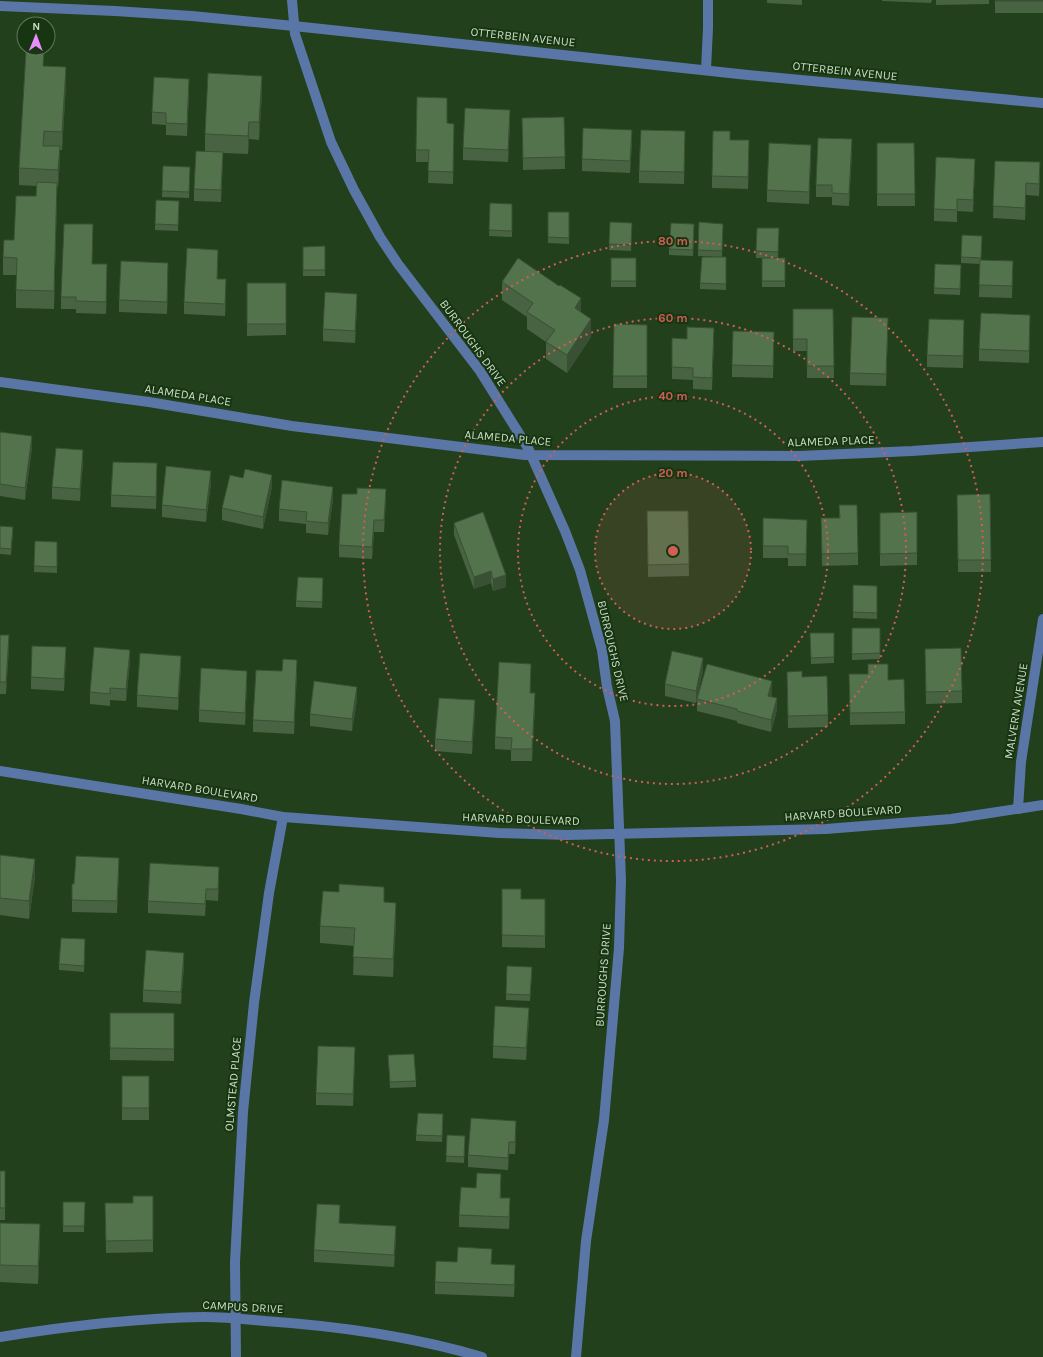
<svg xmlns="http://www.w3.org/2000/svg" width="1043" height="1357" viewBox="0 0 1043 1357" font-family="Karla,sans-serif">
<style>
.lines{fill:none;stroke-linecap:round;stroke-linejoin:round}
.minor{stroke:#5a76a6;stroke-width:10}
.wall{fill:#476341}
.shaded-wall{fill:#3a5035}
.building{fill:#53734c;stroke:#3a5035}
.ring{fill:none;stroke:#d25e57;stroke-width:2;stroke-dasharray:2 4}
.labels{text-anchor:middle;dominant-baseline:central;stroke-width:4;stroke-linejoin:round;paint-order:stroke}
.street-label{font-size:12px;fill:#c9dcc6;stroke:#173511}
.centre{fill:#d25e57;stroke:#173511;stroke-width:2}
.ring-label{font-size:12px;text-anchor:middle;font-weight:bold;fill:#d25e57;stroke:#173511;stroke-width:4;stroke-linejoin:round;paint-order:stroke}
</style>
<rect width="100%" height="100%" fill="#21401b"/>
<g class="lines">
<g class="minor">
<path d="M292 0 295 34 331 142 354 190 380 237 398 264 480 371 528 448 565 531 580 570 602 650 607 687 615 721 621 880 619 948 604 1120 586 1241 576 1357"/>
<path d="M0 6 115 11 192 16 294 26 748 75 1043 103"/>
<path d="M706 69 708 28V0"/>
<path d="M0 382 149 402 292 426 525 455 799 456 912 451 1043 442"/>
<path d="M0 771 241 809 283 817 499 833 567 835 826 829 951 819 1043 805"/>
<path d="M1018 809 1021 762 1043 619"/>
<path d="M0 1337C68 1326 136 1318 204 1317 224 1317 245 1319 265 1321 338 1326 411 1336 482 1357"/>
<path d="M236 1357 235 1262 243 1112 254 1003 269 893 283 817"/>
</g>
</g>
<g class="wall">
<path d="M767 0H802V5L767 3Z"/>
<path d="M882 0H932L931 3 882 1Z"/>
<path d="M936 0H989V4L936 5Z"/>
<rect x="995" y="0" width="48" height="13"/>
<path d="M44 66 66 84 62 150H60L58 187H57L54 309 16 308V275H3V257L14 240 36 196V186L19 185V168Z"/>
<path d="M189 91 187 136 166 135V125L152 124V112Z"/>
<path d="M262 93 259 140 249 139 248 154 223 153 221 202 194 201V189L205 151V134Z"/>
<path d="M564 117 565 169 523 170 522 118Z"/>
<path d="M510 122 508 162 463 160V148Z"/>
<path d="M447 123 454 136 453 184 428 183 429 162H416V150Z"/>
<path d="M730 140 749 152 748 189 712 188V176Z"/>
<path d="M632 142 630 173 582 171V159Z"/>
<path d="M685 143 684 184 639 183V171Z"/>
<path d="M877 143H914L915 206H877Z"/>
<path d="M852 151 849 206 832 205V197H816V185Z"/>
<path d="M811 157 809 204 767 202V190Z"/>
<path d="M995 161 1040 174 1039 196 1026 195 1025 220 993 218Z"/>
<path d="M163 166 190 167 189 198 162 197Z"/>
<path d="M975 171 973 212 957 211V222L934 221V209Z"/>
<path d="M490 203 512 204V237L489 236Z"/>
<path d="M179 207 178 231 155 230V224Z"/>
<path d="M548 212H569V244L548 243Z"/>
<path d="M610 222 632 223 631 251 609 250Z"/>
<path d="M757 228H779L778 258H785V287H762V258H776H756Z"/>
<path d="M694 230 693 256 669 255V249Z"/>
<path d="M723 230 722 257 698 256V250Z"/>
<path d="M93 236 92 264 107 276 106 314 76 313V309H61V297Z"/>
<path d="M982 236 981 260 1013 261 1012 298 979 297 980 264 961 263V257Z"/>
<path d="M325 246V276H303V247Z"/>
<path d="M726 257V290L700 289V283Z"/>
<rect x="611" y="258" width="25" height="29"/>
<path d="M218 262 217 279 226 291 225 316 184 314V302Z"/>
<path d="M935 264 961 265 960 295 934 294Z"/>
<path d="M168 275 167 314 119 312V300Z"/>
<path d="M502 282 581 312 591 337 567 373 546 359V342L527 329V317L502 300Z"/>
<path d="M247 283H286V335L247 336Z"/>
<path d="M357 306 355 343 323 341V329Z"/>
<path d="M793 309H833L834 378H807V351H793Z"/>
<path d="M614 324 647 325V388H613Z"/>
<path d="M1030 327 1029 363 979 361V349Z"/>
<path d="M888 330 886 386 850 385V373Z"/>
<path d="M964 332 963 368 927 367V355Z"/>
<path d="M714 340 712 390 693 389V380L672 379V367Z"/>
<path d="M774 344 773 378 732 377V365Z"/>
<path d="M0 435 32 448 25 500 0 496Z"/>
<path d="M83 462 80 501 52 499V487Z"/>
<path d="M157 475 156 509 111 507V495Z"/>
<path d="M211 483 206 522 162 517V505Z"/>
<path d="M272 487 263 529 222 520V508Z"/>
<path d="M990 494 991 572H958L957 495Z"/>
<path d="M333 499 328 535 306 533V524L279 521V509Z"/>
<path d="M386 501 384 532H374L372 559 339 557V545Z"/>
<path d="M839 505 858 553V565L822 566 821 518H839Z"/>
<path d="M647 511H688L689 576 648 577Z"/>
<path d="M880 513 917 553V565L880 566Z"/>
<path d="M763 518 807 532 806 566H788V558H763Z"/>
<path d="M454 523 506 587 493 591 491 583 474 589 454 535Z"/>
<path d="M0 526 13 533 11 555 0 554Z"/>
<path d="M35 541 57 542V573L34 572Z"/>
<path d="M323 584 322 608 296 607V601Z"/>
<path d="M853 585 877 586V619L853 618Z"/>
<path d="M852 628H880V659L852 660Z"/>
<path d="M810 633H834V663L811 664Z"/>
<path d="M0 635 9 647 6 694H0Z"/>
<path d="M925 649 962 691V703L926 704Z"/>
<path d="M66 659 64 691 31 689V677Z"/>
<path d="M130 662 126 701 110 700V706L90 704V692Z"/>
<path d="M181 668 178 710 137 707V695Z"/>
<path d="M703 670 696 703 665 696V684Z"/>
<path d="M297 672 294 734 253 732V720Z"/>
<path d="M787 672 802 677 828 715V727L788 728Z"/>
<path d="M849 674 888 680 905 712V724L850 725Z"/>
<path d="M531 676 530 693 535 705 532 761H511V750L495 749V737Z"/>
<path d="M247 683 245 725 199 722V710Z"/>
<path d="M772 693 771 697 777 710 771 732 737 723V721L697 711V699Z"/>
<path d="M357 699 352 731 310 726V714Z"/>
<path d="M475 712 472 754 435 751V739Z"/>
<path d="M0 855 35 877 29 919 0 915Z"/>
<path d="M119 870 117 913 72 912V900L74 884Z"/>
<path d="M219 879 218 901 206 900 205 916 148 913V901Z"/>
<path d="M502 889 521 899H545V948L502 947Z"/>
<path d="M384 902 396 920 393 977 353 975 354 946 320 943V926Z"/>
<path d="M85 945 84 972 59 970V964Z"/>
<path d="M184 965 181 1004 143 1002V990Z"/>
<path d="M532 973 530 1001 506 1000V994Z"/>
<path d="M110 1013H174V1061L110 1060Z"/>
<path d="M529 1020 526 1060 493 1058V1046Z"/>
<path d="M388 1055 416 1081V1087L390 1088Z"/>
<path d="M355 1059 353 1106 316 1105V1093Z"/>
<rect x="122" y="1076" width="27" height="44"/>
<path d="M443 1120 442 1142 416 1141V1135Z"/>
<path d="M516 1133 515 1154H509L508 1170 468 1167V1155Z"/>
<path d="M447 1135 465 1136 464 1163 446 1162Z"/>
<rect x="0" y="1171" width="5" height="49"/>
<path d="M501 1186V1198L510 1210 509 1229 459 1227V1215L476 1188Z"/>
<path d="M153 1196V1252L106 1253 105 1203H133Z"/>
<path d="M63 1202H85L84 1232H63Z"/>
<path d="M340 1217 339 1223 396 1238 394 1267 314 1262V1250Z"/>
<path d="M0 1223 40 1242 38 1284 0 1282Z"/>
<path d="M492 1264 515 1277 514 1297 435 1294V1282Z"/>
</g>
<g class="shaded-wall">
<path d="M66 67V84L62 150V132Z"/>
<path d="M262 76V93L259 140V122Z"/>
<path d="M189 79V91L187 136V124Z"/>
<path d="M510 110V122L508 162V150Z"/>
<path d="M249 122V139L248 154V136Z"/>
<path d="M632 130V142L630 173V161Z"/>
<path d="M852 139V151L849 206V194Z"/>
<path d="M749 140V152L748 189V177Z"/>
<path d="M811 145V157L809 204V192Z"/>
<path d="M60 146V164L58 187V170Z"/>
<path d="M223 152V164L221 202V190Z"/>
<path d="M975 159V171L973 212V200Z"/>
<path d="M1040 162V174L1039 196V184Z"/>
<path d="M57 183V200L54 309V291Z"/>
<path d="M1026 183V195L1025 220V208Z"/>
<path d="M218 250V262L217 291V279Z"/>
<path d="M168 263V275L167 314V302Z"/>
<path d="M107 264V276L106 314V302Z"/>
<path d="M226 279V291L225 316V304Z"/>
<path d="M357 294V306L355 343V331Z"/>
<path d="M581 298V316L575 308Z"/>
<path d="M1030 315V327L1029 363V351Z"/>
<path d="M888 318V330L886 386V374Z"/>
<path d="M591 319V337L567 373V355Z"/>
<path d="M964 320V332L963 368V356Z"/>
<path d="M32 436V448L25 500V488Z"/>
<path d="M83 450V462L80 501V489Z"/>
<path d="M157 463V475L156 509V497Z"/>
<path d="M211 471V483L206 522V510Z"/>
<path d="M272 475V487L263 529V517Z"/>
<path d="M333 487V499L328 535V523Z"/>
<path d="M386 489V501L384 532V520Z"/>
<path d="M374 520V532L372 559V547Z"/>
<path d="M491 571V583L474 589V577Z"/>
<path d="M506 575V587L493 591V579Z"/>
<path d="M9 635V647L6 694V682Z"/>
<path d="M66 647V659L64 691V679Z"/>
<path d="M130 650V662L126 701V689Z"/>
<path d="M181 656V668L178 710V698Z"/>
<path d="M703 658V670L696 703V691Z"/>
<path d="M297 660V672L294 734V722Z"/>
<path d="M531 664V676L530 705V693Z"/>
<path d="M247 671V683L245 725V713Z"/>
<path d="M772 681V693L768 708V696Z"/>
<path d="M357 687V699L352 731V719Z"/>
<path d="M535 693V705L532 761V749Z"/>
<path d="M777 698V710L771 732V720Z"/>
<path d="M475 700V712L472 754V742Z"/>
<path d="M119 858V870L117 913V901Z"/>
<path d="M35 859V877L29 919V901Z"/>
<path d="M219 867V879L218 901V889Z"/>
<path d="M396 903V920L393 977V959Z"/>
<path d="M184 953V965L181 1004V992Z"/>
<path d="M529 1008V1020L526 1060V1048Z"/>
<path d="M355 1047V1059L353 1106V1094Z"/>
<path d="M516 1121V1133L515 1154V1142Z"/>
<path d="M509 1142V1154L508 1170V1158Z"/>
<path d="M40 1224V1242L38 1284V1266Z"/>
<path d="M396 1226V1238L394 1267V1255Z"/>
</g>
<g class="building">
<rect x="995" y="0" width="48" height="1"/>
<path d="M26 51 44 52 43 66 66 67 62 132 44 131 43 146H60L58 170 19 168Z"/>
<path d="M208 73 262 76 259 122H249L248 136 205 134Z"/>
<path d="M154 77 189 79 187 124 166 123V113L152 112Z"/>
<path d="M417 97 447 98V123L454 124 453 172 428 171 429 150H416Z"/>
<path d="M465 108 510 110 508 150 463 148Z"/>
<path d="M564 117 565 157 523 158 522 118Z"/>
<path d="M583 128 632 130 630 161 582 159Z"/>
<path d="M641 130 685 131 684 172 639 171Z"/>
<path d="M713 131H730V140H749L748 177 712 176Z"/>
<path d="M818 138 852 139 849 194 832 193V185H816Z"/>
<path d="M769 143 811 145 809 192 767 190Z"/>
<path d="M877 143H914L915 194H877Z"/>
<path d="M196 151 223 152 221 190 194 189Z"/>
<path d="M936 157 975 159 973 200 957 199V210L934 209Z"/>
<path d="M995 161 1040 162 1039 184 1026 183 1025 208 993 206Z"/>
<path d="M163 166 190 167 189 192 162 191Z"/>
<path d="M37 182 57 183 54 291 16 290 17 258 3 257 4 240H14L16 196H36Z"/>
<path d="M156 200 179 201 178 225 155 224Z"/>
<path d="M490 203 512 204V231L489 230Z"/>
<path d="M548 212H569V238L548 237Z"/>
<path d="M610 222 632 223 631 245 609 244Z"/>
<path d="M699 222 723 224 722 251 698 250Z"/>
<path d="M671 223 694 224 693 250 669 249Z"/>
<path d="M64 224H93L92 264H107L106 302 76 301V297H61Z"/>
<path d="M757 228H779L778 252 756 251Z"/>
<path d="M962 235 982 236 981 258 961 257Z"/>
<path d="M325 246V270H303V247Z"/>
<path d="M187 248 218 250 217 279H226L225 304 184 302Z"/>
<path d="M702 257H726V284L700 283Z"/>
<path d="M518 258 559 286 560 285 581 298 575 308 591 319 567 355 546 342 555 330 527 312 533 303 502 282Z"/>
<rect x="611" y="258" width="25" height="23"/>
<rect x="762" y="258" width="23" height="23"/>
<path d="M980 260 1013 261 1012 286 979 285Z"/>
<path d="M121 261 168 263 167 302 119 300Z"/>
<path d="M935 264 961 265 960 289 934 288Z"/>
<rect x="247" y="283" width="39" height="41"/>
<path d="M325 292 357 294 355 331 323 329Z"/>
<path d="M793 309H833L834 366H807V339H793Z"/>
<path d="M981 313 1030 315 1029 351 979 349Z"/>
<path d="M852 317 888 318 886 374 850 373Z"/>
<path d="M929 319 964 320 963 356 927 355Z"/>
<path d="M614 324 647 325V376H613Z"/>
<path d="M687 327 714 328 712 378 693 377V368L672 367V338L687 339Z"/>
<path d="M733 331 774 332 773 366 732 365Z"/>
<path d="M0 432 32 436 25 488 0 484Z"/>
<path d="M56 448 83 450 80 489 52 487Z"/>
<path d="M113 462 157 463 156 497 111 495Z"/>
<path d="M166 466 211 471 206 510 162 505Z"/>
<path d="M245 469 272 475 263 517 222 508 230 475 243 478Z"/>
<path d="M282 480 333 487 328 523 306 521 307 512 279 509Z"/>
<path d="M357 488 386 489 384 520H374L372 547 339 545 342 494H357Z"/>
<path d="M990 494 991 560H958L957 495Z"/>
<path d="M839 505H857L858 553 822 554 821 518H840Z"/>
<path d="M647 511H688L689 564 648 565Z"/>
<path d="M483 512 506 575 493 579 491 571 474 577 454 523Z"/>
<path d="M917 512V553L880 554V513Z"/>
<path d="M763 518 807 520 806 554H788V546H763Z"/>
<path d="M0 526 13 527 11 549 0 548Z"/>
<path d="M35 541 57 542V567L34 566Z"/>
<path d="M298 577 323 578 322 602 296 601Z"/>
<path d="M853 585 877 586V613L853 612Z"/>
<path d="M852 628H880V653L852 654Z"/>
<path d="M810 633H834V657L811 658Z"/>
<path d="M0 635H9L6 682H0Z"/>
<path d="M32 646 66 647 64 679 31 677Z"/>
<path d="M94 647 130 650 126 689 110 688V694L90 692Z"/>
<path d="M961 648 962 691 926 692 925 649Z"/>
<path d="M672 651 703 658 696 691 665 684Z"/>
<path d="M140 653 181 656 178 698 137 695Z"/>
<path d="M283 659 297 660 294 722 253 720 256 670 282 671Z"/>
<path d="M499 662 531 664 530 693H535L532 749H511L512 738 495 737Z"/>
<path d="M707 664 772 681 768 696 777 698 771 720 737 711V709L697 699Z"/>
<path d="M868 664H888V680L904 679 905 712 850 713 849 674H868Z"/>
<path d="M201 668 247 671 245 713 199 710Z"/>
<path d="M802 671V677L827 676 828 715 788 716 787 672Z"/>
<path d="M314 681 357 687 352 719 310 714Z"/>
<path d="M439 698 475 700 472 742 435 739Z"/>
<path d="M0 855 35 859 29 901 0 898Z"/>
<path d="M76 856 119 858 117 901 72 900V884H74Z"/>
<path d="M150 863 219 867 218 889H206L205 904 148 901Z"/>
<path d="M339 884 384 887V902L396 903 393 959 353 957 355 928 320 926 323 891 339 892Z"/>
<path d="M502 889H521V899H545V936L502 935Z"/>
<path d="M61 938 85 939 84 966 59 964Z"/>
<path d="M146 950 184 953 181 992 143 990Z"/>
<path d="M507 966 532 967 530 995 506 994Z"/>
<path d="M495 1006 529 1008 526 1048 493 1046Z"/>
<path d="M110 1013H174V1049L110 1048Z"/>
<path d="M318 1046 355 1047 353 1094 316 1093Z"/>
<path d="M414 1054 416 1081 390 1082 388 1055Z"/>
<rect x="122" y="1076" width="27" height="32"/>
<path d="M418 1113 443 1114 442 1136 416 1135Z"/>
<path d="M471 1118 516 1121 515 1142H509L508 1158 468 1155Z"/>
<path d="M447 1135 465 1136 464 1157 446 1156Z"/>
<rect x="0" y="1171" width="5" height="37"/>
<path d="M477 1173 501 1174 500 1198H510L509 1217 459 1215 461 1187 476 1188Z"/>
<path d="M133 1196H153V1240L106 1241 105 1203H133Z"/>
<path d="M63 1202H85L84 1226H63Z"/>
<path d="M317 1204 340 1205 339 1223 396 1226 394 1255 314 1250Z"/>
<path d="M0 1223 40 1224 38 1266 0 1265Z"/>
<path d="M458 1247 492 1249 491 1264 515 1265 514 1285 435 1282 436 1261 457 1262Z"/>
</g>
<circle cx="673" cy="551" r="78" fill="#d25e57" fill-opacity=".12"/>
<g class="ring">
<circle cx="673" cy="551" r="78"/>
<circle cx="673" cy="551" r="155"/>
<circle cx="673" cy="551" r="233"/>
<circle cx="673" cy="551" r="310"/>
</g>
<g class="labels">
<g class="street-label">
<text transform="translate(523 37) rotate(6)">OTTERBEIN AVENUE</text>
<text transform="translate(845 71) rotate(6)">OTTERBEIN AVENUE</text>
<text transform="translate(473 343) rotate(54)">BURROUGHS DRIVE</text>
<text transform="translate(188 395) rotate(9)">ALAMEDA PLACE</text>
<text transform="translate(508 438) rotate(5)">ALAMEDA PLACE</text>
<text transform="translate(831 441) rotate(-2)">ALAMEDA PLACE</text>
<text transform="translate(613 651) rotate(77)">BURROUGHS DRIVE</text>
<text transform="translate(1016 711) rotate(-81)">MALVERN AVENUE</text>
<text transform="translate(200 789) rotate(9)">HARVARD BOULEVARD</text>
<text transform="translate(843 813) rotate(-4)">HARVARD BOULEVARD</text>
<text transform="translate(521 819) rotate(2)">HARVARD BOULEVARD</text>
<text transform="translate(603 975) rotate(-86)">BURROUGHS DRIVE</text>
<text transform="translate(233 1084) rotate(-85)">OLMSTEAD PLACE</text>
<text transform="translate(243 1307) rotate(3)">CAMPUS DRIVE</text>
</g>
</g>
<circle cx="673" cy="551" r="6" class="centre"/>
<g class="ring-label">
<text x="673" y="245">80 m</text>
<text x="673" y="322">60 m</text>
<text x="673" y="400">40 m</text>
<text x="673" y="477">20 m</text>
</g>
<g transform="translate(36 36) rotate(1)"><circle r="19" fill="#173511" stroke="#5e7859"/>
<path d="M0-3L7 15L0 10L-7 15Z" fill="#e98dfd"/>
<text y="-6" font-size="11" font-weight="bold" text-anchor="middle" fill="#c9dcc6">N</text>
</g>
</svg>
